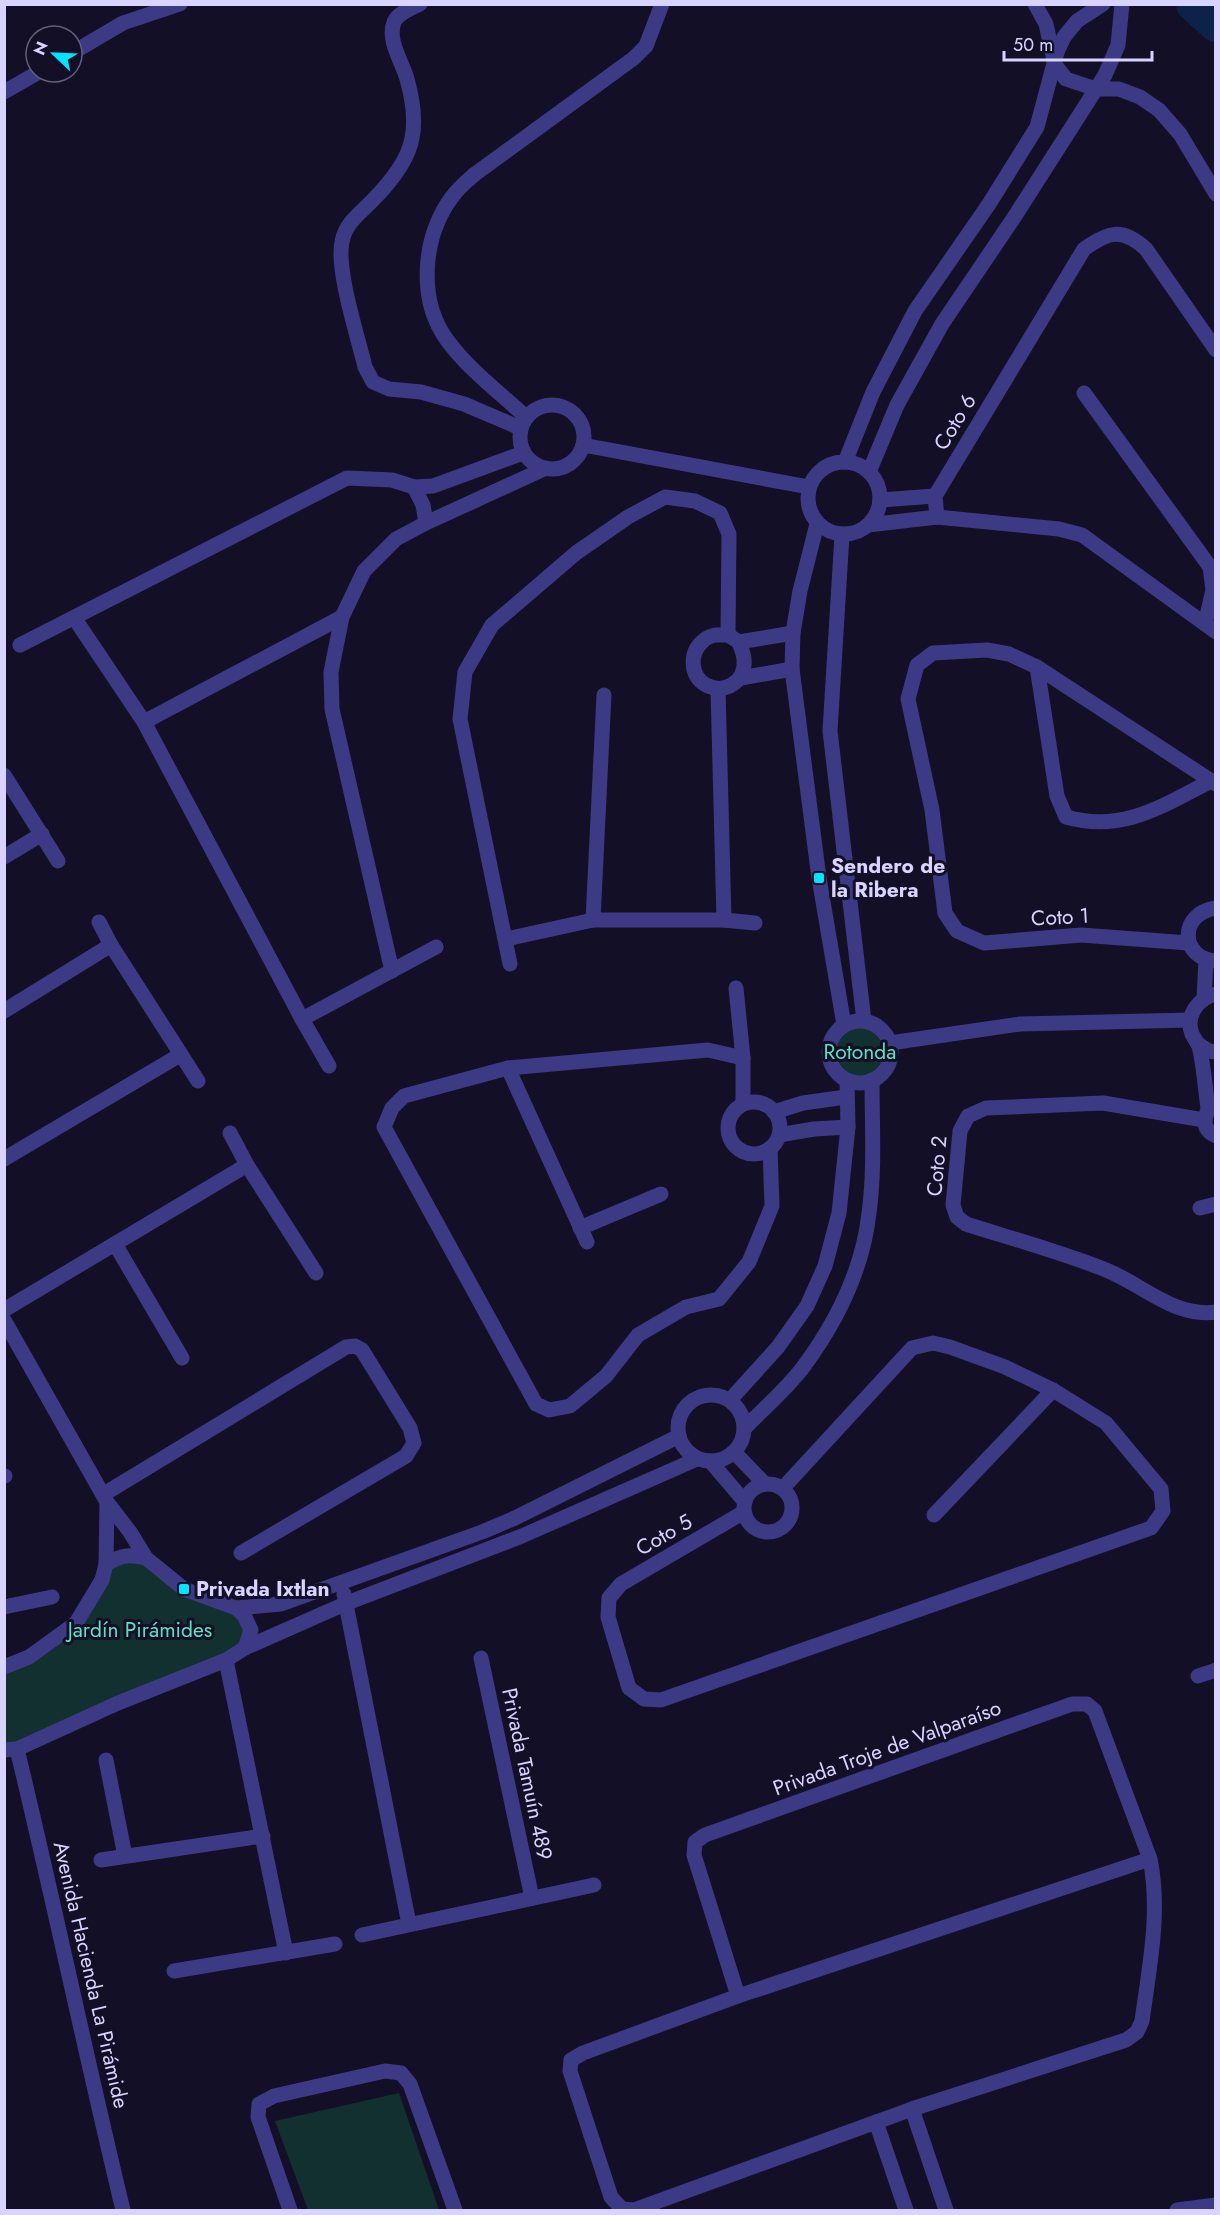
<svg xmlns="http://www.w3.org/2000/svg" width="1220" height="2215" viewBox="0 0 1220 2215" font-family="Jost,sans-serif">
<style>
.green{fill:#12302f}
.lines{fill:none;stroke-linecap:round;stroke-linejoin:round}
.river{stroke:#0c2248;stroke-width:36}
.minor{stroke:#3d3a85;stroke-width:15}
.tertiary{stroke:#3d3a85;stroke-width:15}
.poi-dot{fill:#00e5ff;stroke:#130f26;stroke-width:2}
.labels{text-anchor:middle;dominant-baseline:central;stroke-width:6;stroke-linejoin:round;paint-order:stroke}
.street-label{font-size:21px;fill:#d9d4ff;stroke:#130f26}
.poi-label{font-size:21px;font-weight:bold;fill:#d9d4ff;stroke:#130f26;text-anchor:start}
.park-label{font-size:21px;fill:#5fe0c0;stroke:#130f26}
</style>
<rect width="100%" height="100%" fill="#130f26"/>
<g class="green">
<circle cx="860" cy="1052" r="31"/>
<path d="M130 1554 184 1589 244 1615 245 1648 5 1750 4 1667 76 1623 106 1564Z"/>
<path d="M399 2093 439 2210H308L275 2121Z"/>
</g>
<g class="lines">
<path class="river" d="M1194 4 1216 24"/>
<g class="minor">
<path d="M420 4C411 8 398 13 394 22 387 41 402 61 407 79 412 97 416 119 412 138 408 162 388 185 371 202 359 214 345 224 342 242 336 270 358 337 365 367L373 382 389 389 421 392 464 404 520 428"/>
<path d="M1084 393 1210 567 1213 590 1205 624"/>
<circle cx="552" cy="437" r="32"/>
<path d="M526 417C499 392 468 369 447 340 417 299 423 236 452 197 458 188 467 181 475 174L634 58 646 46 662 4"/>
<path d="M583 445 809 487"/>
<circle cx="844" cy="498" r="36"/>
<path d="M845 462 873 392 915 311 989 204 1037 127 1057 52 1064 37 1077 21 1103 4"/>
<path d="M869 472 897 405 942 324 1015 216 1105 75 1118 45 1122 4"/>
<path d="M414 487 423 505 426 523"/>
<path d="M880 500 935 496"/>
<path d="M937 517 935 496 1084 249C1108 232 1122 227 1146 249L1216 350"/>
<path d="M817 524 800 591 793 633 792 669 819 878 844 1025"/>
<path d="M868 525 937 517 1059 529 1082 535 1216 632"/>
<path d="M842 535 830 731 864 1021"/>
<path d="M75 619 144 722 302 1019 329 1066"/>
<path d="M715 635H728L739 642C741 648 744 654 744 660 746 681 725 695 706 685 690 676 689 653 703 641 706 638 711 636 715 635Z"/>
<path d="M739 642 793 633"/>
<path d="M20 645 347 478 392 480 414 487 433 486 523 453"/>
<path d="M1037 667 1057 796 1066 817C1123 833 1162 806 1211 781"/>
<path d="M741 678 792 669"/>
<path d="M718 689 724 920"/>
<path d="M144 722 342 617"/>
<path d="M4 775 58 861"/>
<path d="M4 857 42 834"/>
<path d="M1216 908C1179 913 1179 958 1216 961"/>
<path d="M593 920 604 695"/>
<path d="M99 922 111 945 198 1081"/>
<path d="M506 939 593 920H724L755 923"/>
<path d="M1189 943 1081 935 984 943 957 931 945 913 932 810 908 699 917 665 933 653 987 650 1009 654 1037 667 1216 784"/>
<path d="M510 964 460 719 465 672 492 625 576 553 628 517 665 497 695 501 720 513 729 534 728 635"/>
<path d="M392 971 332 709 331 672 342 617 364 571 396 539 426 523 546 468"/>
<path d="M736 988 743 1058V1104"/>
<path d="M1204 998 1206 960"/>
<path d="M4 1011 111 945"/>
<path d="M302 1019 436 947"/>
<circle cx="860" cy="1052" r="31"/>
<path d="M890 1043 1020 1024 1190 1020"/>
<path d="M1198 1044 1209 1051 1216 1052"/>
<path d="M743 1058 708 1050 508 1068 404 1096 392 1108 384 1127 536 1404 549 1410 570 1406 606 1376 638 1335 686 1307 719 1299 749 1262 772 1206 770 1148"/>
<path d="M508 1068 587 1242"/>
<circle cx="754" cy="1128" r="26"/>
<path d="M1208 1108C1205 1088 1204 1066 1199 1046 1197 1042 1194 1038 1192 1034 1185 1016 1198 998 1216 994"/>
<path d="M774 1112 803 1103 846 1097"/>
<path d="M1207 1112C1203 1123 1205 1131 1216 1136"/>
<path d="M1204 1120 1103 1103 986 1108 968 1116 960 1131 953 1205 957 1217 966 1224C1013 1239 1061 1252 1106 1270 1142 1284 1174 1318 1216 1312"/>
<path d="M230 1133 247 1165 316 1273"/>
<path d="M779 1135 814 1129 848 1127"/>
<path d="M4 1159 180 1055"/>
<path d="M1200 1208 1216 1204"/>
<path d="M580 1228 661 1194"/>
<path d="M115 1244 182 1358"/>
<path d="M4 1310 247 1165"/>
<path d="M4 1320 107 1502 130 1532 146 1558 184 1589 236 1608 244 1615 251 1630 245 1648"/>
<circle cx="711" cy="1428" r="33"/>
<path d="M730 1400 778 1347 807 1306 825 1266 839 1213 848 1127 847 1080"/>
<path d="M744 1429C764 1408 787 1389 804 1366 837 1321 863 1268 869 1213 875 1169 872 1124 872 1080"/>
<path d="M734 1452 765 1484"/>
<path d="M710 1461 745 1502"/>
<path d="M4 1476H5"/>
<circle cx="768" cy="1508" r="24"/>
<path d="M104 1494 346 1347 355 1346 362 1350 410 1428 414 1443 406 1456 241 1553"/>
<path d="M744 1512 621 1584 609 1598 608 1617 629 1688 644 1699 661 1700 1151 1528 1163 1511 1161 1489 1106 1423 1053 1390 1005 1367 950 1347 933 1343 912 1348 783 1488"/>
<path d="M934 1515 1053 1390"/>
<path d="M106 1564C122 1555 128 1554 146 1558"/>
<path d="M344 1594 409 1924"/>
<path d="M4 1607 52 1597"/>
<path d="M236 1608 281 1604 482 1532 515 1518 679 1436"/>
<path d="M481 1658 532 1898"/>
<path d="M226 1660 286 1953"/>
<path d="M4 1667 29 1657 76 1623 102 1580 106 1564 107 1502"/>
<path d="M1198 1676 1216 1670"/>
<path d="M17 1749C54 1902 86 2057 123 2210"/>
<path d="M4 1750 17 1749 118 1703 226 1660 245 1648 347 1603 522 1536 697 1459"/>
<path d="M106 1760 125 1856"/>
<path d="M101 1860 263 1836"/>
<path d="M362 1935 594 1885"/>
<path d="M174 1971 335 1944"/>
<path d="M738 1996 694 1855 695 1842 705 1835 1072 1704H1087L1095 1711 1150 1859C1161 1912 1149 1968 1142 2021L1137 2032 1126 2040 912 2109 634 2210 622 2209 611 2197 570 2071 571 2060 583 2053 738 1996 1150 1859"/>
<path d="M912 2109 946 2210"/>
<path d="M876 2122 906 2210"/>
<path d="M290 2210 258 2117 259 2104 274 2096 385 2071 401 2073 410 2084 455 2210"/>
<path d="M1177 2210 1216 2205"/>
</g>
<g class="tertiary">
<path d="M1035 4 1046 24 1055 65 1066 79 1096 89H1119L1140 97 1159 110 1180 134 1216 194"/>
<path d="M72 53 123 23 180 4"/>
<path d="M4 92 39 72"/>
</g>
</g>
<g class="poi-dot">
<rect x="813" y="872" width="12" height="12" rx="3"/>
<rect x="178" y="1583" width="12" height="12" rx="3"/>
</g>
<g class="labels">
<g class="street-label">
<text transform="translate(955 422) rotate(-59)">Coto 6</text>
<text transform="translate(1060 917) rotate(-3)">Coto 1</text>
<text transform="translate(937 1166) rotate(-85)">Coto 2</text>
<text transform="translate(664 1535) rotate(-30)">Coto 5</text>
<text transform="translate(887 1748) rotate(-20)">Privada Troje de Valparaíso</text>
<text transform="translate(527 1774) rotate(78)">Privada Tamuín 489</text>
<text transform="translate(91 1975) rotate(77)">Avenida Hacienda La Pirámide</text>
</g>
<g class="poi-label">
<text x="831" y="866">Sendero de<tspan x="831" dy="24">la Ribera</tspan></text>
<text x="196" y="1589">Privada Ixtlan</text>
</g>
<g class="park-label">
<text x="860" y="1052">Rotonda</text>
<text x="140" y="1630">Jardín Pirámides</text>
</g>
</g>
<rect width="1220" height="2215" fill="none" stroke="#d9d4ff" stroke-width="12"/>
<g transform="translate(54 54) rotate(293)"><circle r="28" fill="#130f26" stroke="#625e7d" stroke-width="1.5"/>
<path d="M0-4.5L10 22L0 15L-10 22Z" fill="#00e5ff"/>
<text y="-9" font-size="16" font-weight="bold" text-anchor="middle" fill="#d9d4ff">N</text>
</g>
<path d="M1004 51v9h148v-9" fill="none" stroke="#d9d4ff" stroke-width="3"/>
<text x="1013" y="51" font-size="18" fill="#d9d4ff" stroke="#130f26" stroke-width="4.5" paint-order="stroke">50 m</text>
</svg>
